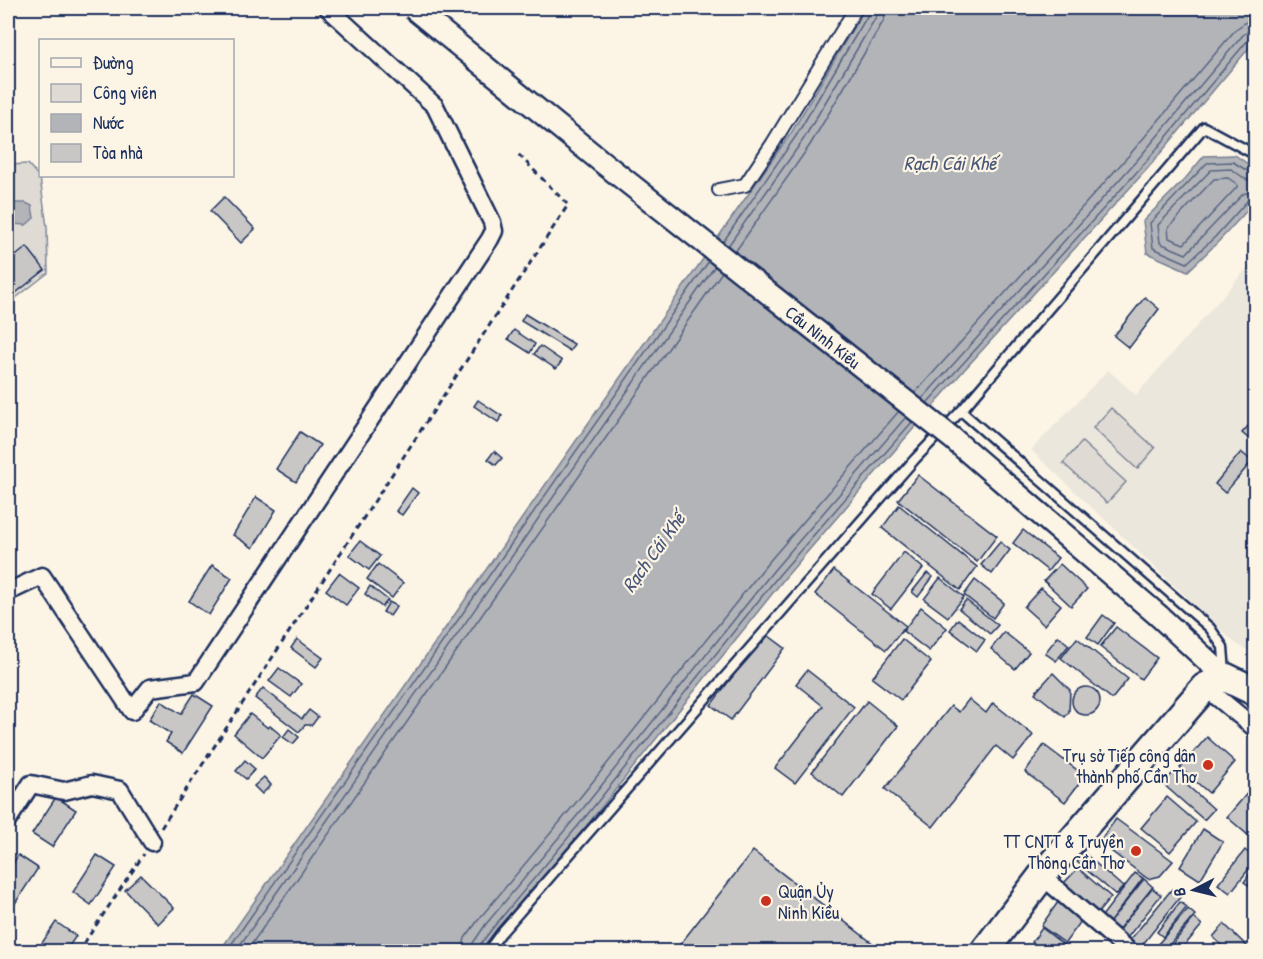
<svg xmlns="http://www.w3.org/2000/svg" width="1263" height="959" viewBox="0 0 1263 959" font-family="'Patrick Hand',sans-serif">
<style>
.built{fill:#ece7dc}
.green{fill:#dfdbd4;stroke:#7d8599;stroke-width:1.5}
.water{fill:#b2b4b8;stroke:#767f94;stroke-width:1.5}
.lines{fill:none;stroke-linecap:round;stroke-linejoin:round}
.shore{stroke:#576482;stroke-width:1.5}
.building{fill:#c8c7c6;stroke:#1b2f5e;stroke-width:1.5}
.service-casing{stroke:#1b2f5e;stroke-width:13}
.pedestrian-casing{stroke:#1b2f5e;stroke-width:16}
.minor-casing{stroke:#1b2f5e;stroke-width:21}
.tertiary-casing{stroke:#1b2f5e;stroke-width:26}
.primary-casing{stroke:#1b2f5e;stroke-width:32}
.path{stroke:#1b2f5e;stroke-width:3;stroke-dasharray:6 4.5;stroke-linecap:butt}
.service{stroke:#fcf5e5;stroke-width:8}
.pedestrian{stroke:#fcf5e5;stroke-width:12}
.minor{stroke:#fcf5e5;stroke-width:16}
.tertiary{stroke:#fcf5e5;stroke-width:21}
.primary{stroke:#fcf5e5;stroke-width:27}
.tertiary-bridge-casing{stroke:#1b2f5e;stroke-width:26;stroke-linecap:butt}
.tertiary-bridge{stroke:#fcf5e5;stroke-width:21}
.poi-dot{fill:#c8321e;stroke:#fcf5e5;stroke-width:2}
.labels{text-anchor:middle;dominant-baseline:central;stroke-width:4.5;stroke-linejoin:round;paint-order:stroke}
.street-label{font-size:18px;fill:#1b2f5e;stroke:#fcf5e5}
.poi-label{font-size:18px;fill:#1b2f5e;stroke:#fcf5e5;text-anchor:end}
.water-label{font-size:20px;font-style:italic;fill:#485779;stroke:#fcf5e5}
</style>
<rect width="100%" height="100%" fill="#fcf5e5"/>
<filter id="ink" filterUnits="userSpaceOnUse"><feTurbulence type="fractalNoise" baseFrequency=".0167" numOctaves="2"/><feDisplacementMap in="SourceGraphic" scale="12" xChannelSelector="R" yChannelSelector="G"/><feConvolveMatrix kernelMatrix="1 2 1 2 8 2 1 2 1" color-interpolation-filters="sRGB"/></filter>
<g filter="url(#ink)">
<path class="built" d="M1255 259V655L1235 643 1031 450 1108 370 1136 395Z"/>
<g class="green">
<path d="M28 164 40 178 47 227 48 273 8 304V165Z"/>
<path d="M1111 408 1155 448 1137 469 1093 428Z"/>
<path d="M1082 442 1126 482 1107 503 1063 463Z"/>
</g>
<g class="water">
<path d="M865 8H1255V41L1148 168 964 370 784 579 592 819 483 951 219 952 791 133Z"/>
<path d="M1235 155 1255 169 1254 203 1219 241 1188 271 1147 253 1143 221 1185 179 1204 156Z"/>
<path d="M8 185 13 203H26L32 206 34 218 26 225 11 224 8 236Z"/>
</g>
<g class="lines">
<g class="shore">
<path d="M1256 174 1251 173 1233 162 1207 163 1150 223 1153 248 1187 263 1215 237 1249 199 1256 197"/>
<path d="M1228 178 1237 184V187L1184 244 1169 238 1168 228 1214 179Z"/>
<path d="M1256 181 1247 180 1231 169 1211 170 1158 225 1160 243 1186 254 1243 194 1256 190"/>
<path d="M723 242 796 136 869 13 870 8"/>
<path d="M728 246 803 140 876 17 878 8"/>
<path d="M735 252 810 145 884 20 887 8"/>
<path d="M915 393 1131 153 1236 29 1246 22 1256 21"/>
<path d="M922 399 1138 159 1243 35 1249 31 1256 30"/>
<path d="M927 403 1144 164 1248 40 1256 38"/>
<path d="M226 952 709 261"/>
<path d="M235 952 715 266"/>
<path d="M246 952 722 272"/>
<path d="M462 952 465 938 479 919 574 805 767 564 899 411"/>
<path d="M471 952 473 943 486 924 581 811 774 570 906 417"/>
<path d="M478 952 479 946 492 929 587 815 779 575 912 422"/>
</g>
</g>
<g class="building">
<path d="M224 197 255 229 241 243 210 211Z"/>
<path d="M27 247 45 270 8 299V262Z"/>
<path d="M1145 297 1159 309 1129 348 1114 336Z"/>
<path d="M525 314 574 344 570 351 521 321Z"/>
<path d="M514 330 535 344 530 353 508 339Z"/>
<path d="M540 346 562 361 556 369 534 354Z"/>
<path d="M478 400 502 416 498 422 474 406Z"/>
<path d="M1256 417V445L1242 433Z"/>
<path d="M300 432 320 445 296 482 276 469Z"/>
<path d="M494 451 502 458 496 465 488 459Z"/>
<path d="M1241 452 1252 461 1225 493 1215 484Z"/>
<path d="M918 475 997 536 977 562 898 500Z"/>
<path d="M412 488 418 493 402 515 396 511Z"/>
<path d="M256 497 276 510 253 548 233 535Z"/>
<path d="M899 505 977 567 960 590 882 528Z"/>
<path d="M1023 530 1058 558 1048 571 1013 543Z"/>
<path d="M360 541 380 556 369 570 349 555Z"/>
<path d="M1000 542 1010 550 992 574 981 565Z"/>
<path d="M904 552 923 568 891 609 872 594Z"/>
<path d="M378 564 403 583 392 598 367 579Z"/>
<path d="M1060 564 1087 589 1071 606 1044 581Z"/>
<path d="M212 565 232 578 209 615 189 601Z"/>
<path d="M834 570 906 626 886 650 815 594Z"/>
<path d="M339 573 359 588 346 605 326 590Z"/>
<path d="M927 573 933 577 918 597 912 592Z"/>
<path d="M940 578 964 597 948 617 924 599Z"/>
<path d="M975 580 1004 603 993 618 964 595Z"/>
<path d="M370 586 388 600 382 607 365 594Z"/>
<path d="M1041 588 1061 605 1044 625 1024 607Z"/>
<path d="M966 600 998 625 990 634 959 609Z"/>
<path d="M389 602 397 606 390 616 383 612Z"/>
<path d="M921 607 947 628 929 651 903 631Z"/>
<path d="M1103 615 1114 623 1098 645 1087 637Z"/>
<path d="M958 619 985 640 977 651 950 630Z"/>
<path d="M1116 627 1157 658 1141 679 1100 647Z"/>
<path d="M1004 632 1029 652 1015 669 991 649Z"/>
<path d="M765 633 785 648 731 720 711 705Z"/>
<path d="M1058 636 1069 645 1056 661 1045 653Z"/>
<path d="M1077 638 1128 679 1112 699 1061 658Z"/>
<path d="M297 639 323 658 316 667 291 648Z"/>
<path d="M902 639 931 662 901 700 872 678Z"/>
<path d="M279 668 301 684 291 697 269 681Z"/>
<path d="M807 670 854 707 795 783 775 768 823 706 796 684Z"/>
<path d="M1053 673 1070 690 1069 712 1065 717 1035 693Z"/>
<circle cx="1086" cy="701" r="14"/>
<path d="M263 688 302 719 309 710 318 717 312 725H305L299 732 255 698Z"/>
<path d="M194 694 213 706 183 753 166 742 171 734 149 720 161 701 181 714Z"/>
<path d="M969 699 986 713 993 703 1033 735 1013 760 996 746 933 827 885 789 951 706 959 712Z"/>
<path d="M867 701 898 726 843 797 812 772Z"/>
<path d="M250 714 268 728 270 726 281 735 262 758 234 734Z"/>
<path d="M289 729 299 737 293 744 283 737Z"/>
<path d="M1207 737 1235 762 1209 793 1180 768Z"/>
<path d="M1044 745 1085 776 1065 802 1025 772Z"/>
<path d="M245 760 255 769 246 779 236 771Z"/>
<path d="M1173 773 1214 809 1204 820 1163 784Z"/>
<path d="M264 777 271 785 262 794 254 786Z"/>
<path d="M1256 783V842L1227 817Z"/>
<path d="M56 797 76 810 52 847 32 834Z"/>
<path d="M1167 797 1196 822 1170 852 1141 828Z"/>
<path d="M1116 819 1173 861 1160 876 1148 879 1099 842Z"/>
<path d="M1203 829 1223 842 1200 880 1180 867Z"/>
<path d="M1245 850 1256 860 1230 893 1218 884Z"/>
<path d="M753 851 884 952H674Z"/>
<path d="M1084 853 1123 887 1116 895 1077 862Z"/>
<path d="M18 855 38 868 14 905 8 901V872Z"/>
<path d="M97 855 116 867 91 905 73 892Z"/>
<path d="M1256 865V890L1244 882Z"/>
<path d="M1078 868 1111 897 1097 914 1063 884Z"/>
<path d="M1135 873 1143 878 1110 922 1102 916Z"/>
<path d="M141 875 174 908 158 924 125 890Z"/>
<path d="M1144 879 1153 887 1118 930 1109 923Z"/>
<path d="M1152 888 1161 895 1127 938 1118 931Z"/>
<path d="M1172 889 1181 896 1140 948 1130 940Z"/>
<path d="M1058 902 1082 920 1065 943 1041 926Z"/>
<path d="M1180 902 1187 907 1163 937 1157 932Z"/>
<path d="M1188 909 1195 915 1165 950 1158 944Z"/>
<path d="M1194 918 1202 925 1179 952H1166Z"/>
<path d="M56 922 76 936 65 952H36Z"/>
<path d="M1224 924 1252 951 1251 952H1228L1213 937Z"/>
<path d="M1042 928 1073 952H1045L1032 942Z"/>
</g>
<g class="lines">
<defs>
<g id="service">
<path d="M961 411 1210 628 1223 647 1225 673"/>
<path d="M487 952 501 933 915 459 961 411 1204 127 1256 155"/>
</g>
<path id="pedestrian" d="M719 190 745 185 773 143 856 8"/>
<g id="minor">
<path d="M8 592 42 576 132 711 150 688 196 682 490 239 494 231 492 222 435 106 328 8"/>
<path d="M1205 687 1256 729"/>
<path d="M8 820 31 784 64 791 92 784 120 790 152 842"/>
<path d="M1042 876 1130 952"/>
</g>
<path id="tertiary" d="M1159 616 1225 677"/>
<path id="primary" d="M984 952 1045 872 1205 687 1225 677 1256 692"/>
</defs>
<use href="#service" class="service-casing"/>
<use href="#pedestrian" class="pedestrian-casing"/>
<use href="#minor" class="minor-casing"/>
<use href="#tertiary" class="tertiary-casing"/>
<use href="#primary" class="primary-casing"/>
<g class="path">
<path d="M161 828 568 205 517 153"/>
<path d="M78 952 144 854"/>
</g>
<use href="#service" class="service"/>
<use href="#pedestrian" class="pedestrian"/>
<use href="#minor" class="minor"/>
<use href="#tertiary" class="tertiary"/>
<use href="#primary" class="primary"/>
<defs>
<path id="tertiary-bridge" d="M413 8 602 162 952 438 1159 616"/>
</defs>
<use href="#tertiary-bridge" class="tertiary-bridge-casing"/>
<use href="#tertiary-bridge" class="tertiary-bridge"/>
</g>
</g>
<g class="poi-dot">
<circle cx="1208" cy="765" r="6"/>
<circle cx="1136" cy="851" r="6"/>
<circle cx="766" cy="901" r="6"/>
</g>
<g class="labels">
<g class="street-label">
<text transform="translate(823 337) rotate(38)">Cầu Ninh Kiều</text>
</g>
<g class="poi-label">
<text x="1196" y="755">Trụ sở Tiếp công dân<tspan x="1196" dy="21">thành phố Cần Thơ</tspan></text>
<text x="1124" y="841">TT CNTT &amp; Truyền<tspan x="1124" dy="21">Thông Cần Thơ</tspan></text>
<text x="778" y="891" text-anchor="start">Quận Ủy<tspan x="778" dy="21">Ninh Kiều</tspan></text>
</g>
<g class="water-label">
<text x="950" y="162">Rạch Cái Khế</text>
<text transform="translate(653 552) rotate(-54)">Rạch Cái Khế</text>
</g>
</g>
<rect width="1263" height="959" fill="none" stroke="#fcf5e5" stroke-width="30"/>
<rect x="15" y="15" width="1233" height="929" fill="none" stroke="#1b2f5e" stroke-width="2" filter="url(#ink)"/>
<rect x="39" y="39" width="195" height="138" fill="#fcf5e5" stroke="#a2a6af" stroke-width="1.5"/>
<rect x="51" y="58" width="30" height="9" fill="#fcf5e5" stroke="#a2a6af" stroke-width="1.5"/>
<text x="93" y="69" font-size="18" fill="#1b2f5e">Đường</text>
<rect x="51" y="84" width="30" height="18" fill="#dfdbd4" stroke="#a2a6af" stroke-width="1.5"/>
<text x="93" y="99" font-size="18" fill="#1b2f5e">Công viên</text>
<rect x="51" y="114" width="30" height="18" fill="#b2b4b8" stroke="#a2a6af" stroke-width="1.5"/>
<text x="93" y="129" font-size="18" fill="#1b2f5e">Nước</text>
<rect x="51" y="144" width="30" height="18" fill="#c8c7c6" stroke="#a2a6af" stroke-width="1.5"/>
<text x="93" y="159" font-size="18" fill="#1b2f5e">Tòa nhà</text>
<g transform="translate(1194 890) rotate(263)" stroke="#fcf5e5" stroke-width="4.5" paint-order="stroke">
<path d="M0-4.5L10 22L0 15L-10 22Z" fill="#1b2f5e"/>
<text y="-9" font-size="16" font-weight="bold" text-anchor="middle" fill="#1b2f5e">B</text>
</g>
</svg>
